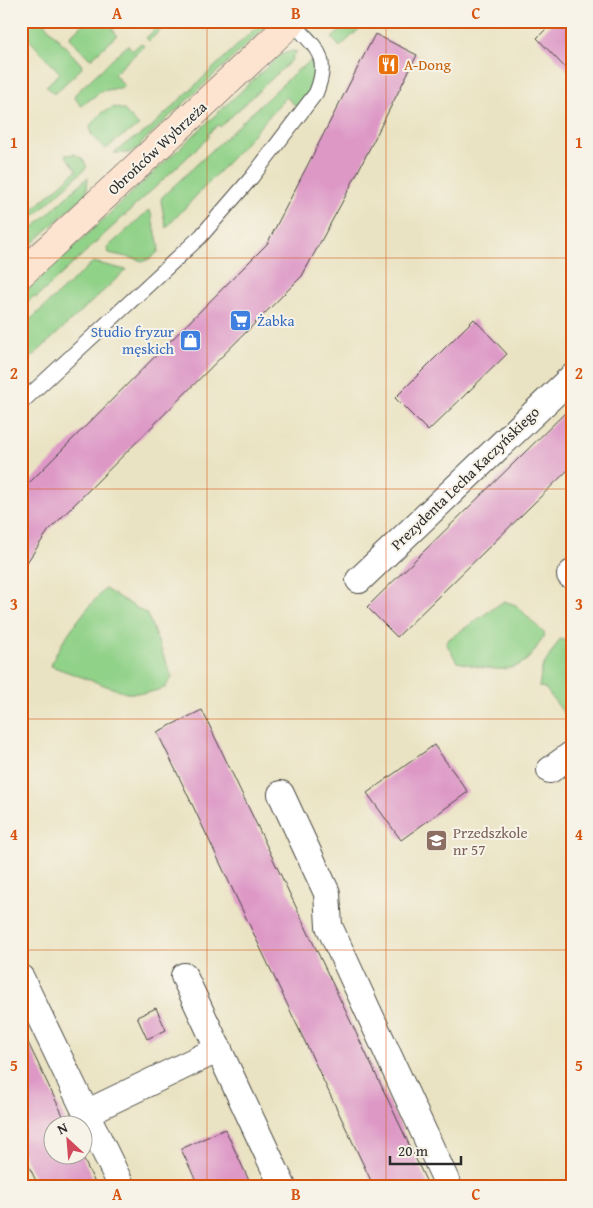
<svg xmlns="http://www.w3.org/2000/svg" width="593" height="1208" viewBox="0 0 593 1208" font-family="'Gentium Book Plus',serif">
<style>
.green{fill:#91d289;stroke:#5e7e5a}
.building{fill:#dd98c6}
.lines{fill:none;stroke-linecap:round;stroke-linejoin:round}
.lane-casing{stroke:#484742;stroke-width:16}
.street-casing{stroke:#484742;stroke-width:28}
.secondary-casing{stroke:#484742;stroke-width:29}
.lane{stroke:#fff;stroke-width:14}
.street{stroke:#fff;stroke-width:26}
.secondary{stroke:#fde4d0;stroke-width:28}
.grid{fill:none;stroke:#d5540f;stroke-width:1;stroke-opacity:0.55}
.labels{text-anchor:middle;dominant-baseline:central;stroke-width:4;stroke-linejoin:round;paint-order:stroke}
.food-label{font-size:15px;fill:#c56008;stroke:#f7f3e8;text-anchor:start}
.street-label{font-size:15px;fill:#2b2b2b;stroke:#f7f3e8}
.shop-label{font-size:15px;fill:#366cbe;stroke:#f7f3e8;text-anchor:start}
.education-label{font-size:15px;fill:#785e54;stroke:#f7f3e8;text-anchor:start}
.neatline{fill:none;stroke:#d5540f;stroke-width:2}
.grid-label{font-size:16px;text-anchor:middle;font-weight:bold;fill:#d5540f}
</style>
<rect width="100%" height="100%" fill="#f7f3e8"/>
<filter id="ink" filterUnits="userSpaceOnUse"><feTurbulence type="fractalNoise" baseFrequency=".02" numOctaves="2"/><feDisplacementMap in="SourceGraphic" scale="10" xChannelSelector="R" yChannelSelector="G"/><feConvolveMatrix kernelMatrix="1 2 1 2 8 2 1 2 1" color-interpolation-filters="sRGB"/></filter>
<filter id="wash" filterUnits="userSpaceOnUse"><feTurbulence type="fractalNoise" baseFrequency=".0096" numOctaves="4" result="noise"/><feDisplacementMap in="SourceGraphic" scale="20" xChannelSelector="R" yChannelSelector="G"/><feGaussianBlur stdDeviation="1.12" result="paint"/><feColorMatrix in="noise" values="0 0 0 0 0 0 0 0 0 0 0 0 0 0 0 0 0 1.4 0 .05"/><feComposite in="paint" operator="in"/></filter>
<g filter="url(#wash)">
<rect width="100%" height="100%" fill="#eae3c3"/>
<g class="green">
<path d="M21 21H42L81 64 82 68 54 94 46 86 60 73 21 31Z"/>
<path d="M86 21H120L112 29 117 35 92 58H89L70 38 71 35Z"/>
<path d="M153 21H170L149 41 146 38 154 30 149 25Z"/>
<path d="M263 21H272L140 144 141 146 129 153H114L125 144 148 130Z"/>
<path d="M351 21H368L340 47 332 38Z"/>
<path d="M141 43 144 46 114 74 125 87 102 91 81 106 74 97 76 93 128 45 133 50Z"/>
<path d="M292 51 297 52 292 57 293 59 220 127 218 125 208 134 209 137 36 298 34 296 24 305 26 308 21 312V296L280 55Z"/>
<path d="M311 60C318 81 310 91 297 107L286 97 242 147 166 228 161 201 162 197 300 68 301 69Z"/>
<path d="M115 107 124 110 139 126 121 137 106 149 91 134 90 125 103 112Z"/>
<path d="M75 154 83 159 87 167 21 228V220L77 170 65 155Z"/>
<path d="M88 177 87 190 81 202 79 200 21 254V239Z"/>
<path d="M149 210 151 213 159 246 158 252 151 258 144 261 109 253 107 250 108 247Z"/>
<path d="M93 262 126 270 21 367V328Z"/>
<path d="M105 589 147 614 172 677 165 688 147 693H126L51 666C58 643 88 606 105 589Z"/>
<path d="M504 601 516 605 545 634C539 643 533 656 524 662 505 676 478 666 457 662L446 643 449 639Z"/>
<path d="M560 639 572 642V712L566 716 545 688 539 687 542 668Z"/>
</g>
<g id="blocks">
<g class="building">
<path d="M554 21H572V75L537 38Z"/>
<path d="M375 34 417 55 346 195 302 276 49 530 21 571V491L267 244Z"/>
<path d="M474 319 507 354 428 431 395 398Z"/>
<path d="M572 406V466L397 637 367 607Z"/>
<path d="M202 710 390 1104 429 1187H374L181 781 157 732Z"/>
<path d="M434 745 468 792 401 840 367 793Z"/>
<path d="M156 1008 166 1030 147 1039 137 1017Z"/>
<path d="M21 1028 68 1126H52V1156H82L97 1187H39L21 1150Z"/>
<path d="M225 1129 252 1187H199L181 1149Z"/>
</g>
</g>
</g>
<g filter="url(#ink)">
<use href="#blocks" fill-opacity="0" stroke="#484742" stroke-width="1"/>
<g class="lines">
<defs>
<path id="lane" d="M21 403 201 236 252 177 316 93C331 56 316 48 292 22"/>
<g id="street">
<path d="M570 575 572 573"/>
<path d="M359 580 572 377"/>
<path d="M550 770 572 754"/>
<path d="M281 794 327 893 329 926 449 1187"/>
<path d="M184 976 283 1187"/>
<path d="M21 978 86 1113"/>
<path d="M122 1187 86 1113 219 1049"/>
</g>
<path id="secondary" d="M21 274 293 21"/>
</defs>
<use href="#lane" class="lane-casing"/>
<use href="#street" class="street-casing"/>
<use href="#secondary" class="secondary-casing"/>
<use href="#lane" class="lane"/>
<use href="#street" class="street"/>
<use href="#secondary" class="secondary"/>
</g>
</g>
<path class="grid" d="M207 21V1187M386 21V1187M21 258H572M21 489H572M21 719H572M21 950H572"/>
<defs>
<symbol id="restaurant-square" viewBox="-11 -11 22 22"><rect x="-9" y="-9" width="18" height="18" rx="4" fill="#e8710a" stroke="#f7f3e8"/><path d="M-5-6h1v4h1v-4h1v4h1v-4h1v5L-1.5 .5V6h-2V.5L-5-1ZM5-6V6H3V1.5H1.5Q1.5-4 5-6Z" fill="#fff"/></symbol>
<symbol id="supermarket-square" viewBox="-11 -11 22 22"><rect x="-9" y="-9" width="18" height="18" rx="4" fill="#3f7fe0" stroke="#f7f3e8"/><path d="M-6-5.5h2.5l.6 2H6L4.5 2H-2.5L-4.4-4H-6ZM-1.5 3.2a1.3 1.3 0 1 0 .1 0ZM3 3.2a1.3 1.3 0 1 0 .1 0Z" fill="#fff"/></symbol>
<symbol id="shop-square" viewBox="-11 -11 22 22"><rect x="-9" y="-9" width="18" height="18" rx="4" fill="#3f7fe0" stroke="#f7f3e8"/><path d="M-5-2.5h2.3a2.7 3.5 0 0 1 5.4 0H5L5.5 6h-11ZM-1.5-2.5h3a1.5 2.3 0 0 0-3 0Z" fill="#fff"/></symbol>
<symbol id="school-square" viewBox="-11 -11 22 22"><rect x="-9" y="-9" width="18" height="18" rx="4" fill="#8d6e63" stroke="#f7f3e8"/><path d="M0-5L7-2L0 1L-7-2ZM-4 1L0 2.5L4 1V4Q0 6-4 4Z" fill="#fff"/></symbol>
</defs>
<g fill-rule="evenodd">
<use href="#restaurant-square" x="376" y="52" width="25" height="25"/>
<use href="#supermarket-square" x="228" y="308" width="25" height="25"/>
<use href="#shop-square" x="178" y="328" width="25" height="25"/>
<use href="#school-square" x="424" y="828" width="25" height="25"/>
</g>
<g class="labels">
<g class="food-label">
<text x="404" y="64">A-Dong</text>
</g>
<g class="street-label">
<text transform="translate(157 148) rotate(-43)">Obrońców Wybrzeża</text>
<text transform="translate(465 478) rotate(-44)">Prezydenta Lecha Kaczyńskiego</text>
</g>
<g class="shop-label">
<text x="257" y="320">Żabka</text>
<text x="174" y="331" text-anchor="end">Studio fryzur<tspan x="174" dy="17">męskich</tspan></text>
</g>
<g class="education-label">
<text x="453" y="832">Przedszkole<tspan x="453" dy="17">nr 57</tspan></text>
</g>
</g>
<rect width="593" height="1208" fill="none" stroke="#f7f3e8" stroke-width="55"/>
<g transform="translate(68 1140) rotate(334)"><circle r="24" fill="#f7f3e8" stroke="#a5a39c"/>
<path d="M0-4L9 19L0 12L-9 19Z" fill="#d1495b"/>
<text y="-8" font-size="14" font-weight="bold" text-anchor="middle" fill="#2b2b2b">N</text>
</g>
<path d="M390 1156v8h71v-8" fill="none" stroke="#2b2b2b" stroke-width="2.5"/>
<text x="398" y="1156" font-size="15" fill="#2b2b2b" stroke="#f7f3e8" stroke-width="4" paint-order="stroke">20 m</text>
<rect x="28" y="28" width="538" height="1152" class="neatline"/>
<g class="grid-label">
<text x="117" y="19">A</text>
<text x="296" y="19">B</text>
<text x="476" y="19">C</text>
<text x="14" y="148">1</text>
<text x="579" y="148">1</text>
<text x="14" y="379">2</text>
<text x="579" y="379">2</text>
<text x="14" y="610">3</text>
<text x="579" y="610">3</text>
<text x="14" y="840">4</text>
<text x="579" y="840">4</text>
<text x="14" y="1071">5</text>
<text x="579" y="1071">5</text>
<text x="117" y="1200">A</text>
<text x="296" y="1200">B</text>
<text x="476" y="1200">C</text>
</g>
</svg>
